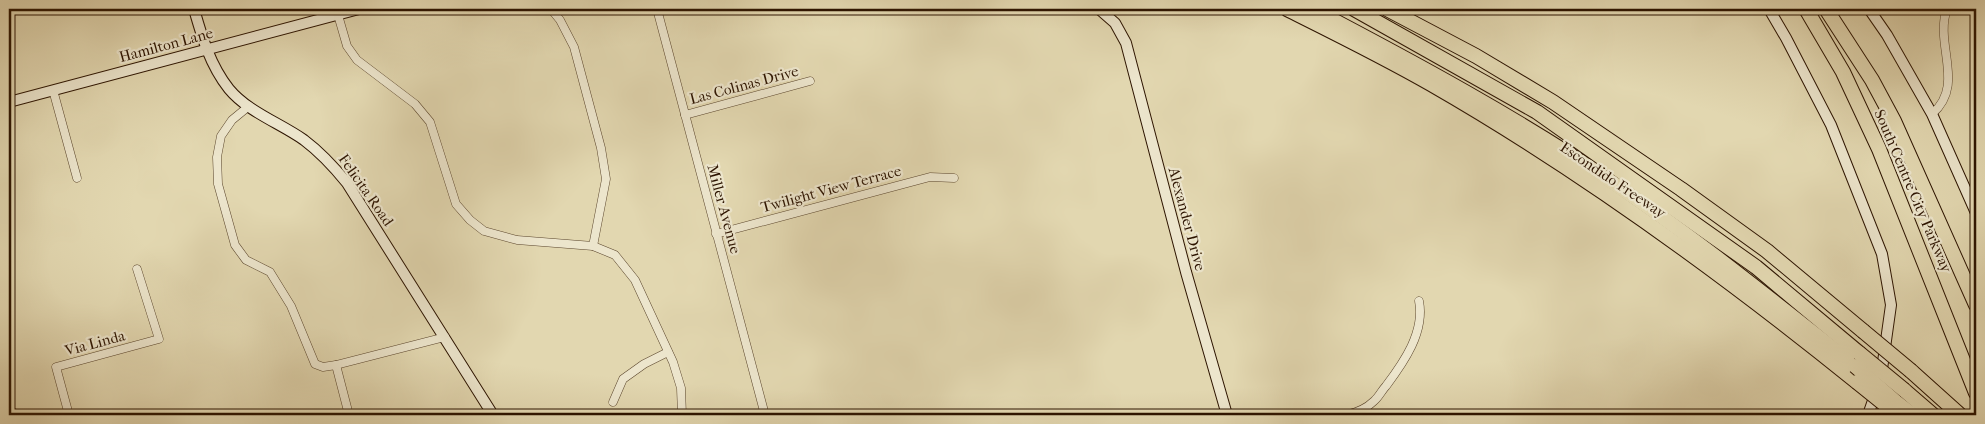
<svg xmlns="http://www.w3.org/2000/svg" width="1985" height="424" viewBox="0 0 1985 424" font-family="'IM FELL French Canon',serif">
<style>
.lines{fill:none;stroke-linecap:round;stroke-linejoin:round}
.street-casing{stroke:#5a452c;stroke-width:9}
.secondary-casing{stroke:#2d1400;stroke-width:12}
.highway-casing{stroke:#2d1400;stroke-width:16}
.street{stroke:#ece5cc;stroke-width:8}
.secondary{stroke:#ece5cc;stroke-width:10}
.highway{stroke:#e2d7b0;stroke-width:14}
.highway-bridge-casing{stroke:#2d1400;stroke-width:16;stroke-linecap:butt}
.highway-bridge{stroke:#e2d7b0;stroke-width:14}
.labels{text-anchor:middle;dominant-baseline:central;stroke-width:4.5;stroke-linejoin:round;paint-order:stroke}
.street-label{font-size:15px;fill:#2d1400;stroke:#ece5cc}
</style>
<rect width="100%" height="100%" fill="#e2d7b0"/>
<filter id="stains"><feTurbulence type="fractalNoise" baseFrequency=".004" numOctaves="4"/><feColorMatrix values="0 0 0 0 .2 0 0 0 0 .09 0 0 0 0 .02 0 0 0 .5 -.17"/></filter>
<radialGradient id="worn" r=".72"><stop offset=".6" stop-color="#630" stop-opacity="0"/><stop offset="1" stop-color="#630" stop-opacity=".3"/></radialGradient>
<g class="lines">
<defs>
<g id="street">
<path d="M551 9 560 20 574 47 601 148 606 179 593 246"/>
<path d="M657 9 765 415"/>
<path d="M338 15 347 46 357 60 415 104 430 122 456 204 470 220 484 231 517 240 593 246 615 255 635 280 673 362 681 388 682 415"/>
<path d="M53 90 77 178"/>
<path d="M249 106 232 120 221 136 217 157 218 184 235 245 246 260 270 272 291 306 315 364 323 367 336 365 445 337"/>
<path d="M1932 114C1966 85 1934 44 1947 9"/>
<path d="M685 115 810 81"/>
<path d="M716 234 930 177 954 178"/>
<path d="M336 365 349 415"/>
<path d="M613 402 623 379 644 364 668 352"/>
<path d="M9 410 18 415"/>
<path d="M231 414V415"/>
<path d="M69 415 56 367 159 339 137 269"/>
<path d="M1346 415C1355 413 1367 408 1374 401 1379 397 1382 390 1386 386 1404 362 1425 332 1419 301"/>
</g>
<g id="secondary">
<path d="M194 9C202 37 210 65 229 89 248 112 280 123 304 140 320 152 334 167 347 183L493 415"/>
<path d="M1099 9 1115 23 1126 43 1186 272 1227 415"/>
<path d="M1769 9 1786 38 1831 125 1882 254 1891 305 1881 376"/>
<path d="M1869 9 1887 35 1932 114 1976 213"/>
<path d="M9 102 359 9"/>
<path d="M1868 415 1876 392"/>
</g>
<g id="highway">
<path d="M1287 9C1335 33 1384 57 1431 84 1581 170 1722 273 1857 382"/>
<path d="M1312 9C1415 63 1517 118 1613 183 1697 239 1775 303 1855 366"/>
<path d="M1354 9 1537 112 1756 267 1859 353"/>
<path d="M1387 9 1476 56 1553 102 1681 189 1767 251 1863 331"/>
<path d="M1806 9 1843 72 1879 149 1976 393"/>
<path d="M1826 9 1872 80 1894 121 1976 305"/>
<path d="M1911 371 1960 415"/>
<path d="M1904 390 1933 415"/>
<path d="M1896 402 1913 415"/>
</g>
</defs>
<use href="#street" class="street-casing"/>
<use href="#secondary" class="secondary-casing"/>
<use href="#highway" class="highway-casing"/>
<use href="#street" class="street"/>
<use href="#secondary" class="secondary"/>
<use href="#highway" class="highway"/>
<defs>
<g id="highway-bridge">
<path d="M1863 331 1911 371"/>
<path d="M1859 353 1904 390"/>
<path d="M1855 366 1896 402"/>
<path d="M1857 382 1893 411"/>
</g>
</defs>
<use href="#highway-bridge" class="highway-bridge-casing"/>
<use href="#highway-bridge" class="highway-bridge"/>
</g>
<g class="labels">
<g class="street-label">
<text transform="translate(166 45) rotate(-15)">Hamilton Lane</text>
<text transform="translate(744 85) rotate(-15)">Las Colinas Drive</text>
<text transform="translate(1613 180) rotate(34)">Escondido Freeway</text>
<text transform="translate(831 189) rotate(-15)">Twilight View Terrace</text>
<text transform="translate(366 190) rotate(55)">Felicita Road</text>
<text transform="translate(1913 191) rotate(67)">South Centre City Parkway</text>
<text transform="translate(724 209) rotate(75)">Miller Avenue</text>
<text transform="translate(1187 219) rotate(75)">Alexander Drive</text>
<text transform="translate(95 343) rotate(-15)">Via Linda</text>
</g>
</g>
<rect width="1985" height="424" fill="none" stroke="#e2d7b0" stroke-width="30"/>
<rect x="10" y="10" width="1965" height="404" fill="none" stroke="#2d1400" stroke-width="2.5"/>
<rect x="15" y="15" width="1955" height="394" fill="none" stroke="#2d1400"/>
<rect width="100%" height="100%" filter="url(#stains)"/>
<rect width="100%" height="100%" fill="url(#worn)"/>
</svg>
